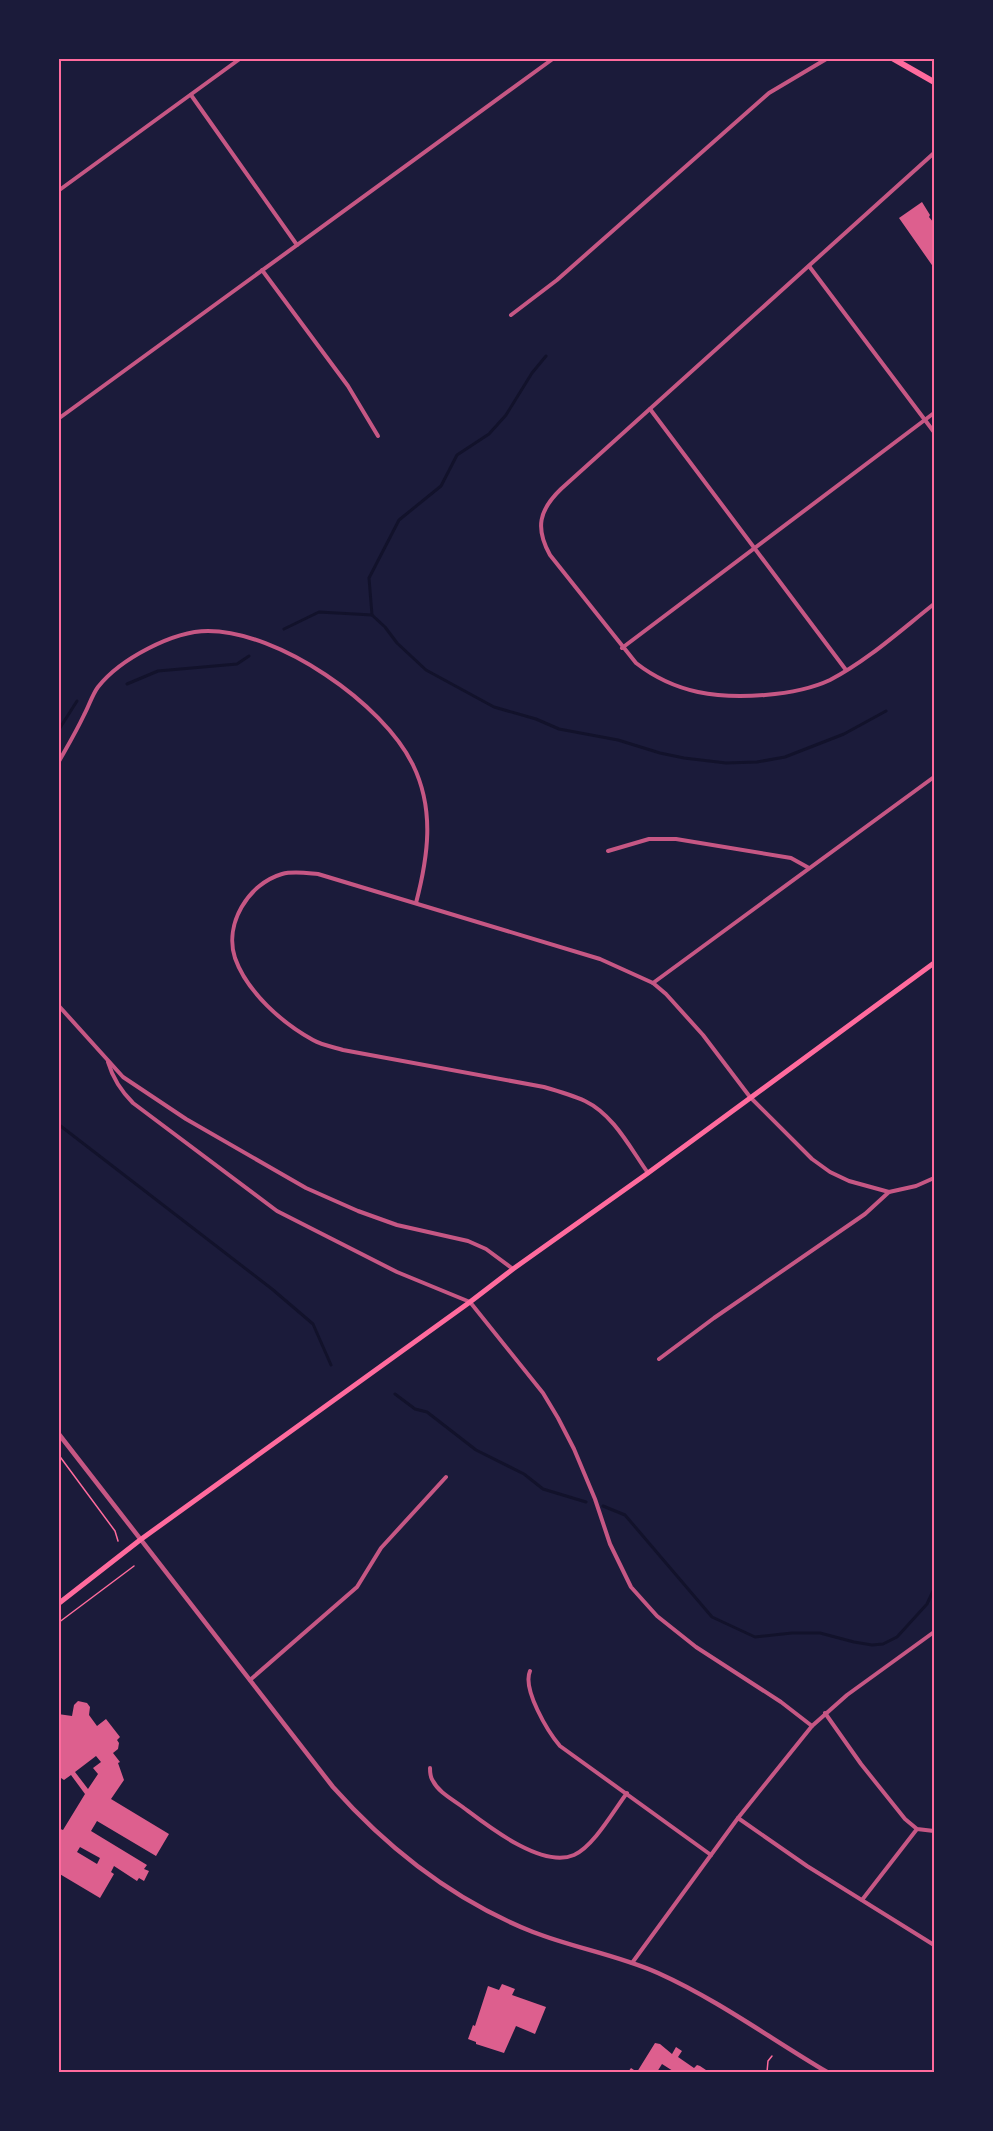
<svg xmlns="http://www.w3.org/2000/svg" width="993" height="2131" viewBox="0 0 993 2131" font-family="Barlow,sans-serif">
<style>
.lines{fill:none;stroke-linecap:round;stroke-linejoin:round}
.stream{stroke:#12122b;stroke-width:3}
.building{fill:#dd5f8e;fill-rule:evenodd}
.path{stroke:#ff6b9d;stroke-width:1.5}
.minor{stroke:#c65784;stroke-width:4}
.tertiary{stroke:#c65784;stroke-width:4.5}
.secondary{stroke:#ff6b9d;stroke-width:5}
.primary{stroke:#ff6b9d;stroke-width:6}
.neatline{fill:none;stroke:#ff6b9d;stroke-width:2}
</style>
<rect width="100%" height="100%" fill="#1b1b3a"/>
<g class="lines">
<g class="stream">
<path d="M372 615 369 578 399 520 441 486 457 455 489 434 506 415 532 373 546 356"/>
<path d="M284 629 319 612 372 615 385 627 397 643 426 670 494 707 536 719 559 729 618 740 660 753 684 758 726 763 757 762 785 757 844 734 886 711"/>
<path d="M127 684 158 671 237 664 249 656"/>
<path d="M58 731 77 701"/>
<path d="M58 1124 272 1289 313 1324 331 1365"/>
<path d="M395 1394 415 1409 427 1412 476 1450 524 1474 543 1489 586 1502"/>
<path d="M603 1506 625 1515 712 1617 755 1637 792 1633H820L854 1642 872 1645 883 1644 897 1637 927 1604 934 1589"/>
</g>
</g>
<g class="building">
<path d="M922 202 930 215 929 217 934 223V268L899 218Z"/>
<path d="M78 1701 87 1703 90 1707 89 1715 97 1726 106 1719 120 1737 117 1740 119 1743 118 1749 113 1753 120 1762 118 1763 124 1780 111 1799 169 1834 156 1856 97 1821 91 1831 147 1865 144 1869 149 1871 144 1881 139 1878 137 1881 114 1866 111 1872 114 1874 100 1898 58 1873V1828L63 1830 85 1794 71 1775 64 1780 58 1776V1714L72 1716 74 1705ZM96 1756 101 1762 93 1768 98 1774 88 1789 75 1772ZM80 1847 100 1858 97 1864 77 1852Z"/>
<path d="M502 1984 515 1989 512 1995 546 2007 535 2034 516 2026 504 2053 476 2044V2042L468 2039 473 2025 475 2026 488 1986 499 1990Z"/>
<path d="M655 2043 660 2044 672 2054 676 2047 682 2051 678 2057 694 2068 697 2065 700 2066 709 2072H672L673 2071 662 2064 657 2072H628L631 2068 637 2072Z"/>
</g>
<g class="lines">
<g class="path">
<path d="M58 1454 115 1531 118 1541"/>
<path d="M58 1623 134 1566"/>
<path d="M767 2072 768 2061 772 2056"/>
</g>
<g class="minor">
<path d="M191 95 297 245"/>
<path d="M934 153 561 489C539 510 535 528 550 555L636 663C654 677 675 687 698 692 735 700 796 696 830 680 867 661 901 630 934 604"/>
<path d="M58 191 241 58"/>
<path d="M809 266 934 432"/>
<path d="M262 270 348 386 378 436"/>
<path d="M511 315 557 280 769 93 828 58"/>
<path d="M650 409 846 670"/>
<path d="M58 419 554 58"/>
<path d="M622 648 934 413"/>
<path d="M58 763C67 747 76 732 84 715 89 706 92 695 98 687 120 659 173 631 208 631 278 631 383 703 413 765 435 810 428 857 416 903"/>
<path d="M608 851 649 839H676L791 858 809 868"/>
<path d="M653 983 934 777"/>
<path d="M58 1005 123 1077 186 1119 306 1188 358 1211 397 1225 468 1241 486 1249 513 1269"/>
<path d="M108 1062C113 1079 121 1091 133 1103L277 1211 397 1272 470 1302 543 1393 558 1418 574 1449 595 1499 610 1544 631 1587 657 1616 696 1647 781 1702 812 1726"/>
<path d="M648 1173C630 1148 614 1115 585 1101 572 1095 558 1091 544 1087L343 1050C333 1047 322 1045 313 1040 282 1023 247 992 235 958 224 924 248 884 282 874 293 871 306 873 318 874L600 959 653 983 666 994 703 1035 750 1097 812 1159 830 1172 849 1181 889 1192 916 1186 934 1178"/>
<path d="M659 1359 714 1318 865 1214 889 1192"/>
<path d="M530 1671C522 1689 548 1732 560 1746L711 1855"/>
<path d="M250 1680 357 1587 381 1548 446 1477"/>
<path d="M825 1713 861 1764 905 1819 917 1829 934 1831"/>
<path d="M430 1768C430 1773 430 1777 433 1781 439 1793 454 1800 464 1808 488 1826 542 1869 574 1855 594 1846 614 1810 627 1793"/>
<path d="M738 1818 807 1866 934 1945"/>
<path d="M862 1900 917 1829"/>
<path d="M632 1963 738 1818 812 1726 847 1695 934 1632"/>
</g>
<path class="tertiary" d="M58 1433 333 1787C389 1850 455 1901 533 1932 574 1948 618 1955 658 1973 718 2000 771 2039 827 2072"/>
<path class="secondary" d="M58 1604 140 1540 470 1302 513 1269 648 1173 934 963"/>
<path class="primary" d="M892 58 934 82"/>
</g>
<rect width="993" height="2131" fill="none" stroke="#1b1b3a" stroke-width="120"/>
<rect x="60" y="60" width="873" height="2011" class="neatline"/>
</svg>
